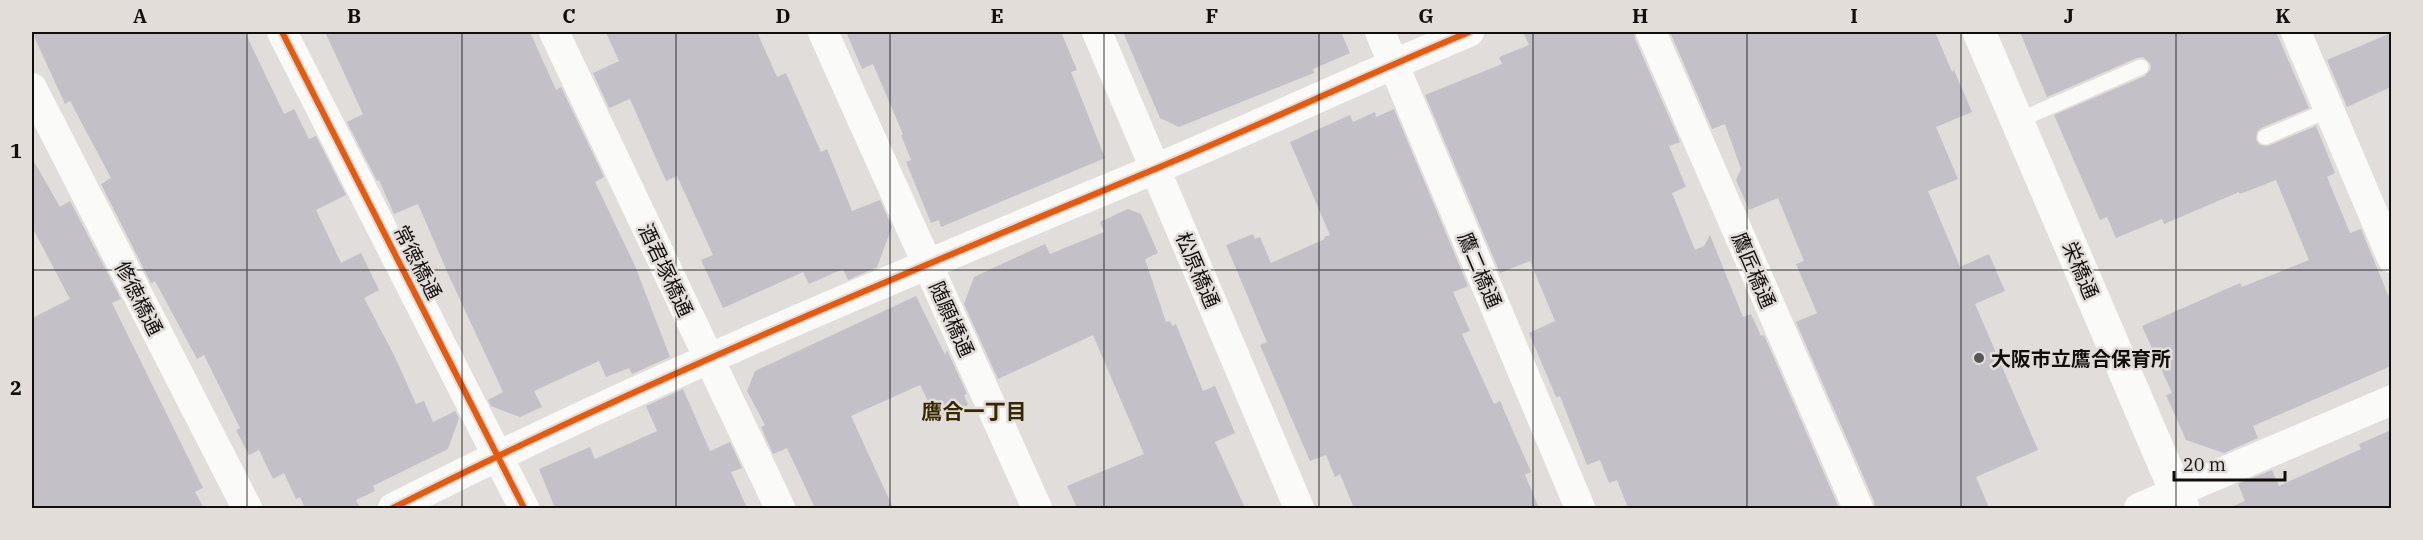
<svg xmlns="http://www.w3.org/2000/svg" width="2423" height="540" viewBox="0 0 2423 540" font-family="'IBM Plex Serif','Noto Sans JP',serif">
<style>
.building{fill:#c3c0c8}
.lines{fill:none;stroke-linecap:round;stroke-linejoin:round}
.service{stroke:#fafaf9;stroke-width:15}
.minor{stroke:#fafaf9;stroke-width:30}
.tertiary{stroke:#fafaf9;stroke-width:33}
.cycleway-casing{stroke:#e2ddd8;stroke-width:10}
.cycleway{stroke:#e8590c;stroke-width:6}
.grid{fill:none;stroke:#110f0e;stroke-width:1.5;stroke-opacity:0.55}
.poi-dot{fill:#595755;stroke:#e2ddd8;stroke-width:2}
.labels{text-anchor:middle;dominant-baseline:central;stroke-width:5;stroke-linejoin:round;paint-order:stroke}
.street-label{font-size:20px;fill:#110f0e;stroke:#e2ddd8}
.poi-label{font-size:20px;font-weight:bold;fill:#110f0e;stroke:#e2ddd8;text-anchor:start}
.neighbourhood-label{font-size:21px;font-weight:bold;fill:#362700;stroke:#e2ddd8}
.neatline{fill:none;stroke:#110f0e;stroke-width:2}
.grid-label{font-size:20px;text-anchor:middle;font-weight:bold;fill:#110f0e}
</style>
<rect width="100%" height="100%" fill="#e0ddda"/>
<g class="building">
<path d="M32 32H245L284 114 294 109 309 139 316 136 346 195 316 210 341 263 361 253 379 290 364 298 394 355 416 404 424 401 433 422 455 411 459 418 448 449 373 486 375 491 356 500 360 508H305L300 497 296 499 284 473 273 479 259 450 249 455 236 430 240 428 204 355 197 359 155 281 151 283 101 184 111 178 70 101 65 104Z"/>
<path d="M325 32H530L556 90 561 87 604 177 595 182 635 266 670 357 632 374 629 368 606 377 599 361 534 391 542 407 520 417 491 406 488 400 503 392 449 276 418 204 394 214 379 180 377 181 347 122 363 114Z"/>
<path d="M606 32H757L777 77 786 73 821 152 827 149 852 211 880 200 892 227 877 267 848 280 843 269 809 284 803 272 723 308 701 260 713 255 677 176 666 181 630 99 609 108 593 73 619 61Z"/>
<path d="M846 32H1061L1077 70 1071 72 1105 158 941 227 939 220 931 223 906 162 911 160 901 135 903 134 873 64 862 69Z"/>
<path d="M1123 32H1341L1350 53 1313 69 1314 73 1179 127 1160 118Z"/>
<path d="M1523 32H1634L1635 39 1680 142 1669 146 1686 187 1672 193 1695 250 1704 246 1710 235 1743 317 1751 314 1761 336 1764 335 1839 508H1628L1617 480 1609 483 1600 460 1587 465 1560 396 1556 397 1529 333 1555 321 1530 261 1500 273 1425 95 1502 64 1499 57 1529 45Z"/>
<path d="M1670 32H1935L1952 72 1954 70 1972 112 1936 127 1958 179 1928 191 1960 267 1989 254 2005 291 1975 304 2038 450 1976 477 1989 508H1875L1874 501 1796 322 1817 313 1796 264 1804 261 1778 198 1749 210 1736 180 1741 169 1725 124 1712 129Z"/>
<path d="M2020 32H2276L2309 108 2261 128 2257 132 2256 140 2260 145 2268 146 2316 126 2335 173 2327 177 2350 233 2361 229 2391 302V366L2253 426 2258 438 2224 453 2186 440 2166 395 2172 393 2142 326 2240 283 2242 287 2309 260 2276 180 2240 194 2239 192 2164 224 2162 219 2116 238 2107 217 2100 220 2054 115 2145 76 2151 69 2150 63 2143 57 2137 58 2047 97Z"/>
<path d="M2391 33V87L2347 107 2327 60Z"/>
<path d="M1394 109 1468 286 1453 292 1470 331 1462 334 1494 404 1500 401 1531 472 1525 475 1539 508H1354L1340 474 1335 477 1326 455 1310 461 1260 345 1267 342 1226 245 1253 234 1255 239 1260 237 1271 263 1325 239 1324 237 1330 235 1290 142 1350 115 1353 122 1375 112 1376 117Z"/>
<path d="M32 158 60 207 70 201 121 299 112 303 203 488 195 492 204 508H32V318L70 299 32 227Z"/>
<path d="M1128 209 1141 214 1158 253 1145 259 1166 322 1170 321 1172 326 1176 324 1203 391 1215 386 1235 433 1215 442 1245 508H1077L1067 486 1144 454 1093 335 998 379 964 304 974 277 1045 244 1050 254 1104 232 1100 222Z"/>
<path d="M916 296 945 355 947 350 967 394 964 395 968 405 936 419 932 410 923 414 928 401 920 385 851 416 893 508H815L787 448 773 454 761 427 765 425 747 391 755 371Z"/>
<path d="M683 389 710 451 730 442 742 468 731 472 747 508H555L539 469 590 447 595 459 657 431 646 406Z"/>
<path d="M2391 430V508H2229L2245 501 2238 484 2272 470 2279 486 2361 449 2359 444Z"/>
</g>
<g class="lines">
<g class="service">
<path d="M2017 121 2141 67"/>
<path d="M2265 137 2329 110"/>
</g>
<g class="minor">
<path d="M282 32 524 508"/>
<path d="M554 32 780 508"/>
<path d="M823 32 1037 508"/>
<path d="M1097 32 1299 508"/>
<path d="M1380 32 1580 508"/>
<path d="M1651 32 1858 508"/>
<path d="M2296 32 2392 258"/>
<path d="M32 88 247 508"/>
<path d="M393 508C641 382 899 276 1155 169 1260 125 1364 76 1469 32"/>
<path d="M2139 508 2392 400"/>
</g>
<path class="tertiary" d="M1979 32 2183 508"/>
<defs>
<g id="cycleway">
<path d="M282 32 524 508"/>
<path d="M393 508C641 382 899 276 1155 169 1260 125 1364 76 1469 32"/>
</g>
</defs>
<use href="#cycleway" class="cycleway-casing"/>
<use href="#cycleway" class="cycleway"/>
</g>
<path class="grid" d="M247 32V508M462 32V508M676 32V508M890 32V508M1104 32V508M1319 32V508M1533 32V508M1747 32V508M1961 32V508M2176 32V508M32 270H2392"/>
<circle class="poi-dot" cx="1979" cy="358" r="6"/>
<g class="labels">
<g class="street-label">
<text transform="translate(418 262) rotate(63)">常徳橋通</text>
<text transform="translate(666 270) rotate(65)">酒君塚橋通</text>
<text transform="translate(1198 270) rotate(67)">松原橋通</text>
<text transform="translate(1480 270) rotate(67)">鷹二橋通</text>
<text transform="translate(1754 270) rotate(67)">鷹匠橋通</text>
<text transform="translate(2081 270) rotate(67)">栄橋通</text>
<text transform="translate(139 298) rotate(63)">修徳橋通</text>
<text transform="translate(952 319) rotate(66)">随願橋通</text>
</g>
<g class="poi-label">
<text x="1991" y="358">大阪市立鷹合保育所</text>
</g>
<g class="neighbourhood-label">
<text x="974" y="411">鷹合一丁目</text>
</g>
</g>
<rect width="2423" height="540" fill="none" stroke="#e2ddd8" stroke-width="66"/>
<path d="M2174 471v9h111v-9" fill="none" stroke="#110f0e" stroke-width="3"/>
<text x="2183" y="471" font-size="18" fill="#110f0e" stroke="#e2ddd8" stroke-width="4.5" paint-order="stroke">20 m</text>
<rect x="33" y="33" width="2357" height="474" class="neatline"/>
<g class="grid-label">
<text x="140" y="23">A</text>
<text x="354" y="23">B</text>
<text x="569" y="23">C</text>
<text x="783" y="23">D</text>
<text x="997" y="23">E</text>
<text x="1212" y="23">F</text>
<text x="1426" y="23">G</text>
<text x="1640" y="23">H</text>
<text x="1854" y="23">I</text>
<text x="2069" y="23">J</text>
<text x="2283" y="23">K</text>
<text x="16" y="158">1</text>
<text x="16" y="395">2</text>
</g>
</svg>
